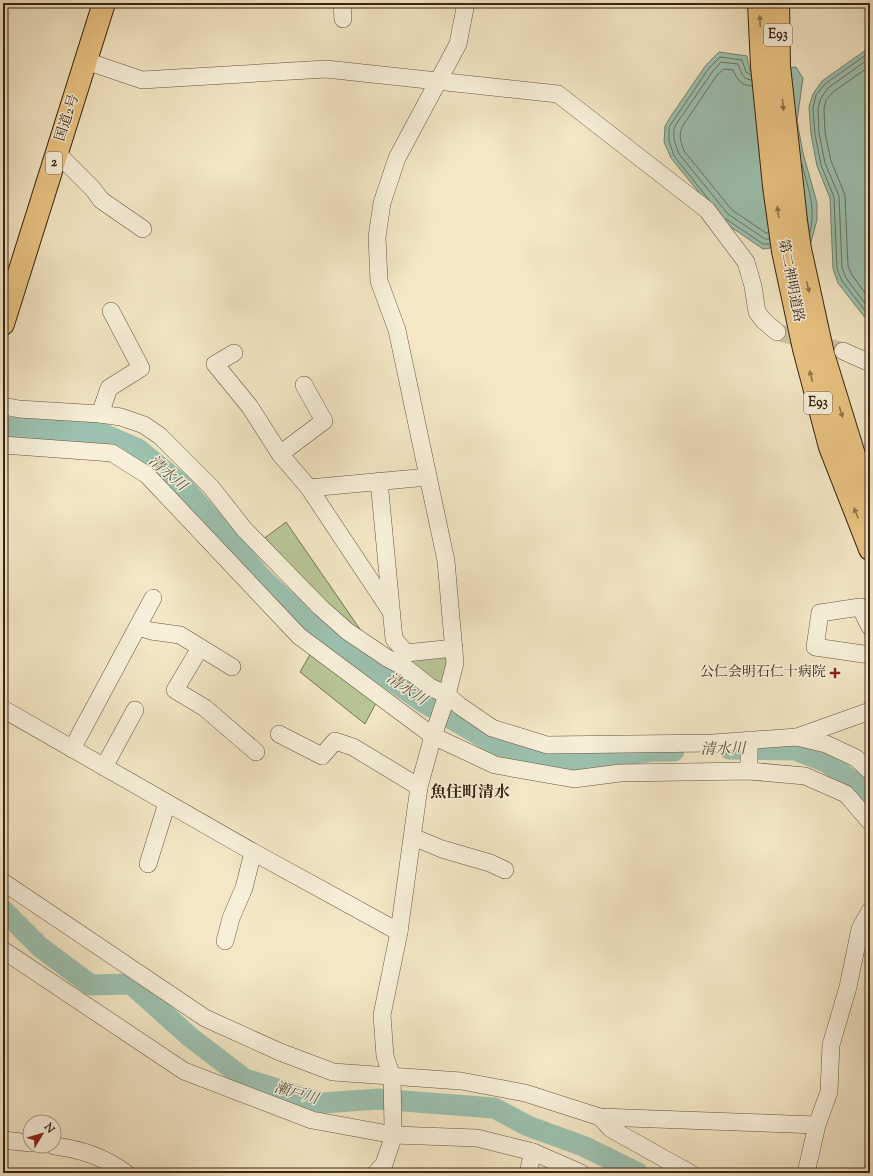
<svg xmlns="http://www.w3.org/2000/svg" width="873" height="1176" viewBox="0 0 873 1176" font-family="'Sorts Mill Goudy','Noto Serif JP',serif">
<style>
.green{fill:#b8c697;stroke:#797454}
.water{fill:#9cc1af;stroke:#758270}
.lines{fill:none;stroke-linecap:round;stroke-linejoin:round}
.shore{stroke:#6b7260;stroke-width:1}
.river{stroke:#9cc1af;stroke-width:21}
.minor-tunnel{stroke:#cec0a1;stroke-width:17;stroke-dasharray:17 8;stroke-linecap:butt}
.minor-casing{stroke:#68543f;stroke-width:18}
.highway-casing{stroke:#3a2312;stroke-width:24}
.minor{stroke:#f7efd9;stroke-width:17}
.highway{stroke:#eac482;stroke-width:22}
.oneway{fill:#92744a}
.poi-dot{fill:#8f2418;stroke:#f7efd9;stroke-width:1.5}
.labels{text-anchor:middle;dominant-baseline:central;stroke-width:3;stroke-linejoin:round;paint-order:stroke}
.shield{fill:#f7efd9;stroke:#73604e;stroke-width:1}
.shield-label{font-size:13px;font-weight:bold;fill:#3a2312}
.street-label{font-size:14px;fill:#3a2312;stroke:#f7efd9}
.poi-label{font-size:14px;fill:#3a2312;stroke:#f7efd9;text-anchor:end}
.water-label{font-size:15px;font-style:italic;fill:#575241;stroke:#f7efd9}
.quarter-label{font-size:16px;font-weight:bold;fill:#3a2312;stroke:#f7efd9}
</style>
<rect width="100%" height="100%" fill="#f3e7c5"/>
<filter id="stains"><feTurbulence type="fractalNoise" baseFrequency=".005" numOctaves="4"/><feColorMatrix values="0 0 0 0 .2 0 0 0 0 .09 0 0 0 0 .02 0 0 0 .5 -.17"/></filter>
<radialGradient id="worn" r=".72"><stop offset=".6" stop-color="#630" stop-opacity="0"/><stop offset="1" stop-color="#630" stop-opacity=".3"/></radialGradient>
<g class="green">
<path d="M286 522 364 635 317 597 262 540Z"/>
<path d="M312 651 377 701 365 724 300 672Z"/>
<path d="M446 655 449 659 444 690 405 659Z"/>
</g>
<g class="water">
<path d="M870 47V324L838 283 833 269 830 198 817 166 811 134 809 107 813 94 822 81Z"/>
<path d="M719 52 747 56 750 71 796 67 803 78 797 121 803 153 817 203V220L811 242 763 249 722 221 671 158 664 142 665 126 671 116 706 65Z"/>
</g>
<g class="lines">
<g class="shore">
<path d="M870 52 825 84 816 95 813 108 815 134 821 165 834 197 837 269 842 281 870 317"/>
<path d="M870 58 828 88 821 98 818 108 819 133 825 163 839 196 842 268 846 278 870 310"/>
<path d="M870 66 833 92 826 100 824 109 825 132 831 161 845 195 848 266 852 275 870 300"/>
<path d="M751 80C741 79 742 72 738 64L721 62 713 71 679 120 674 128V140L679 154 728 214 765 239H769"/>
<path d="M752 86C740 85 737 79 733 70L724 69 717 75 684 124C678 133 680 140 684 151L732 210 766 233H768"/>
<path d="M802 164C808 189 816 206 810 232"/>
<path d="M710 201 674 156 669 141V127L709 68 720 57 742 60 746 72 751 75"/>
<path d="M726 219 763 244H770"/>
</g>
<g class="river">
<path d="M3 427 101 433 138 449 182 485 262 578 294 608 342 646 426 704 506 751 572 762 654 751H674"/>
<path d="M729 749 795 750 826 762 854 782 870 800"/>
<path d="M3 910 40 947 91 985 131 984 190 1037 245 1079 323 1103 378 1099 494 1108 528 1126 583 1146 638 1173"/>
</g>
<path class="minor-tunnel" d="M777 332 843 351"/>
<defs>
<g id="minor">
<path d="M342 3 343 19"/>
<path d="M86 61 142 80 326 69 558 94 707 210 746 262 753 286 757 312 764 321 777 332"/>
<path d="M57 153 93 189 101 200 143 229"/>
<path d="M843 351 870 363"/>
<path d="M234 353 215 364 250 407 280 454 309 488"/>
<path d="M3 406 19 409 100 414 121 417 144 425 160 436 211 487 244 529 320 607 347 631 387 658 406 668 430 687 447 695 460 706 492 728 547 745 713 743 797 737 826 744 856 758 870 771"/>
<path d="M100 414 109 388 141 368 111 311"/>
<path d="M3 445 112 453 147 475 299 636 433 736 495 765 574 779 620 773 749 771 805 776 846 794 870 822"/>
<path d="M280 454 324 421 304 385"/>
<path d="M379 481 394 639 406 653 454 648"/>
<path d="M390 610 309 488 428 477"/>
<path d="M138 627 151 631 180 635 232 667"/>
<path d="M870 627 860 607 820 613 815 647 870 655"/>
<path d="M200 648 175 690 205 708 256 752"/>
<path d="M3 709 253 852 399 932"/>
<path d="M279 734 322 756 335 741 353 747 419 787"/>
<path d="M797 737 870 711"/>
<path d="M72 749 153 598"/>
<path d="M104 767 135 710"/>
<path d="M749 771V740"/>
<path d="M413 837 442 849 490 863 505 870"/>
<path d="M148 864 167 803"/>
<path d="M3 882 205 1018 280 1052 333 1072 461 1081 525 1093 600 1117 817 1125"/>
<path d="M225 941 231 918 244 888 253 852"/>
<path d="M3 950 184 1071 312 1120 394 1135 477 1138 533 1152 581 1173"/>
<path d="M600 1117 611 1129 690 1173"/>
<path d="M3 1140 30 1143"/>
<path d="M54 1146C81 1149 104 1157 126 1173"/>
<path d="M376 1173 384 1164 394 1135 393 1128 392 1077 385 1056 382 1015 399 932 419 787 433 736 447 695 455 663 446 561 397 330 379 281 377 237 382 203 397 158 458 44 466 3"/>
<path d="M528 1173 533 1152"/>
<path d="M806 1173 817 1125 829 1092 831 1045 848 987 860 929 870 911"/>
</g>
<g id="highway">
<path d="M759 3 762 66 774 186 783 251 804 349 830 447 870 549"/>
<path d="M778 3 779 66 796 221 800 249 823 354 855 458 870 498"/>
<path d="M3 324 104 3"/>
</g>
</defs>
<use href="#minor" class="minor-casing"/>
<use href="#highway" class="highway-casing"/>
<use href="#minor" class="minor"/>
<use href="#highway" class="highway"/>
</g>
<defs><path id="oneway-solid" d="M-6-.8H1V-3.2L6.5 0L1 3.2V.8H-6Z"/></defs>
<g class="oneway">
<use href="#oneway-solid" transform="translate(760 21) rotate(-93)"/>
<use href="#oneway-solid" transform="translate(783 105) rotate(84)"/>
<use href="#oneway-solid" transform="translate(778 212) rotate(-98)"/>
<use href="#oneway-solid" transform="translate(808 287) rotate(77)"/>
<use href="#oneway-solid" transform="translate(811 376) rotate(-105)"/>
<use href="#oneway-solid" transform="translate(841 412) rotate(73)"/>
<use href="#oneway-solid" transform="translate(856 513) rotate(-112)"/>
</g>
<path class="poi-dot" d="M833 667h4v4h4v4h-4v4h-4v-4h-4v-4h4z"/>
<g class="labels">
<g class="shield">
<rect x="764" y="24" width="28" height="22" rx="3"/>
<rect x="46" y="152" width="16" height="22" rx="3"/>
<rect x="804" y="392" width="28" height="22" rx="3"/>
</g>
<g class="shield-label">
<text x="778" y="35">E93</text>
<text x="54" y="163">2</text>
<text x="818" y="403">E93</text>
</g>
<g class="street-label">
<text transform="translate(68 118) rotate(-72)">国道2号</text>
<text transform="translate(790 281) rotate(79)">第二神明道路</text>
</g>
<g class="poi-label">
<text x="826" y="673">公仁会明石仁十病院</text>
</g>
<g class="water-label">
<text transform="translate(167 474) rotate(41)">清水川</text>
<text transform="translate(406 690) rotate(34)">清水川</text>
<text transform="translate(723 750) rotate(-1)">清水川</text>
<text transform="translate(296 1094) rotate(16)">瀬戸川</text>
</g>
<g class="quarter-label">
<text x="470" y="793">魚住町清水</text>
</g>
</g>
<rect width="873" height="1176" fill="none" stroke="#f3e7c5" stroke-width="16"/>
<rect x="4" y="4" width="865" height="1168" fill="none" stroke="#3a2312" stroke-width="2"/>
<rect x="8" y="8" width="857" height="1160" fill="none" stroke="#3a2312"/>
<g transform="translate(42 1134) rotate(52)"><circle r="19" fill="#f7efd9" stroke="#ab9d89"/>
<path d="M0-3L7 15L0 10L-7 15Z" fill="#8f2418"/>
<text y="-6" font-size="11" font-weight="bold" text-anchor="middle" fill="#3a2312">N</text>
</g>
<rect width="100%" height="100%" filter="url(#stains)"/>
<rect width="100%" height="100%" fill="url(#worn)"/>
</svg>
